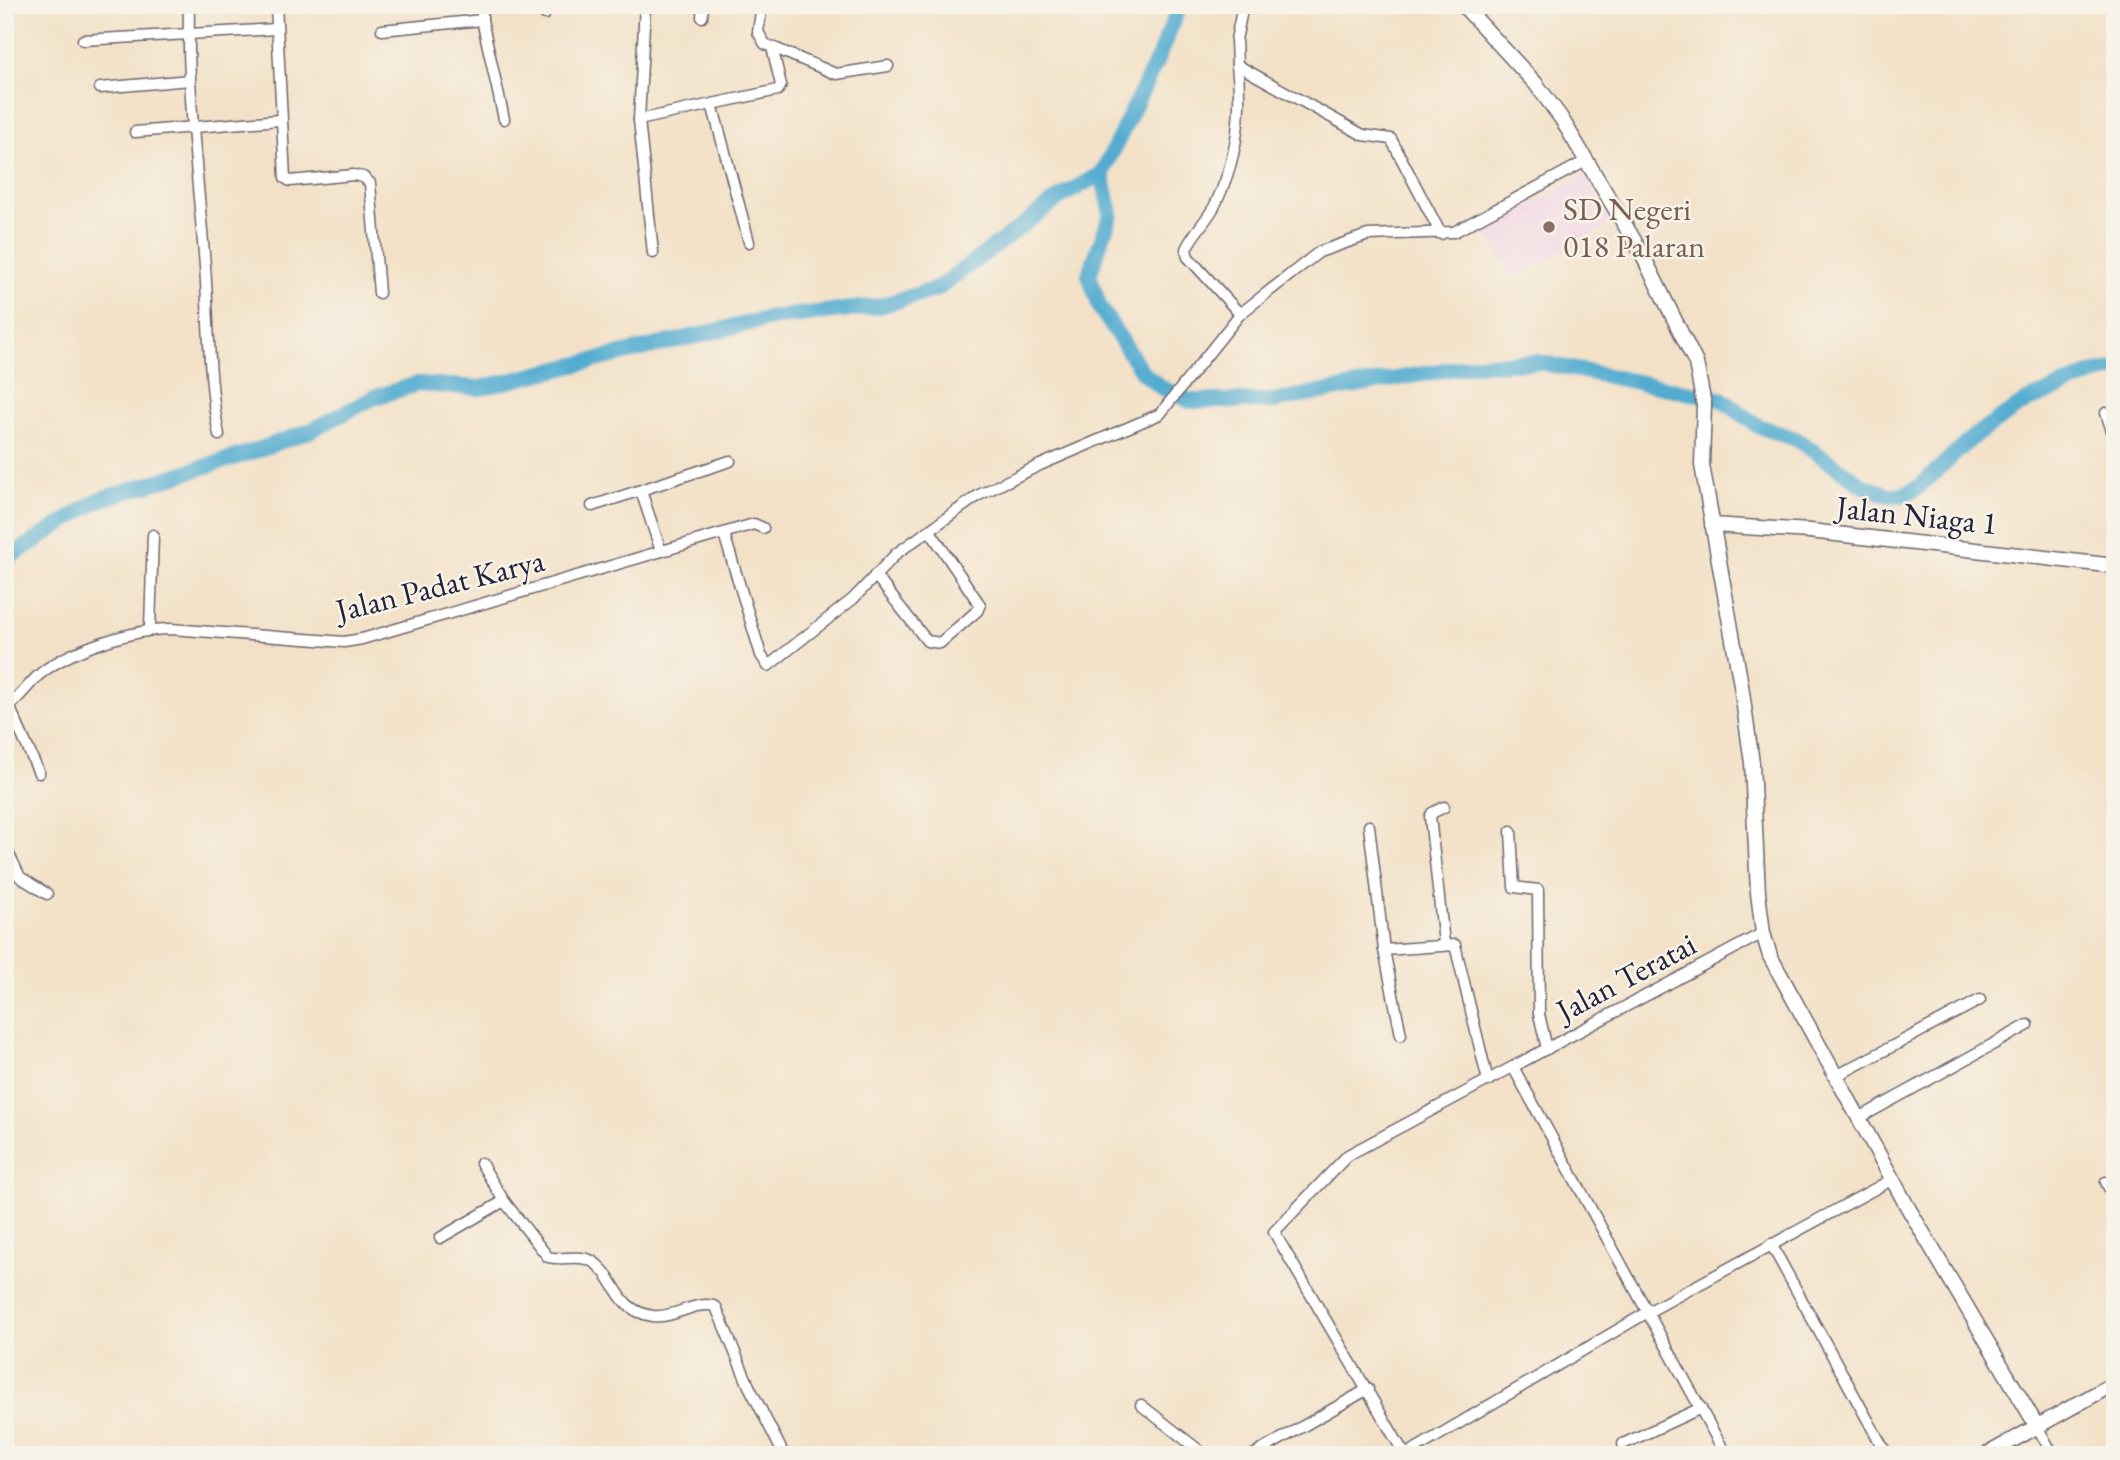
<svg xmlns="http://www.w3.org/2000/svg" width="2120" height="1460" viewBox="0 0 2120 1460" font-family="'EB Garamond',serif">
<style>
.built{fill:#f1d0e3}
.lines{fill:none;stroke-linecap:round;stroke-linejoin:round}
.river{stroke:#52acd0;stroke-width:16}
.minor-casing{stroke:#6b656c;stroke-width:13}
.tertiary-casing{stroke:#6b656c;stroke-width:17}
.minor{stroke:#fff;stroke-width:10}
.tertiary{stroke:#fff;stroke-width:14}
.education-dot{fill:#8d6e63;stroke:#f7f3e8;stroke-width:2.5}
.labels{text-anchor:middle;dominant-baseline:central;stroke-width:5;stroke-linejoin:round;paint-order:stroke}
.education-label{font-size:32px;fill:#785e54;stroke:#f7f3e8;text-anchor:start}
.street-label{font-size:32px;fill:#22223b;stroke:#f7f3e8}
</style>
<rect width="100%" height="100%" fill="#f7f3e8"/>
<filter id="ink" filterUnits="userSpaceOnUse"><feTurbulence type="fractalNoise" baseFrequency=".0143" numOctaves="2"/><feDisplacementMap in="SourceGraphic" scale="14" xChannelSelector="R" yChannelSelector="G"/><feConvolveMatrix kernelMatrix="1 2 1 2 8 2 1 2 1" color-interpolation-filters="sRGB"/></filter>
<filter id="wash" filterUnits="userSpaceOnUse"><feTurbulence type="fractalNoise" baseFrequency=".00686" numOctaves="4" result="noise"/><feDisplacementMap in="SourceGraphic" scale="28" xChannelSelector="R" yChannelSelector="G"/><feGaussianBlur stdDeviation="1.57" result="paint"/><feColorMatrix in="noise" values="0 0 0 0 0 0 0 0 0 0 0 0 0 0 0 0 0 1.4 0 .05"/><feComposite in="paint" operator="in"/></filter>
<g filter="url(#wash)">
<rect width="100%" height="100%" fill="#f3e1c7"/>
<path class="built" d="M1585 174 1613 223 1512 279 1485 231Z"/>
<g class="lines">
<g class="river">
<path d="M1102 173 1111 214 1089 275 1100 308 1143 373 1162 388 1190 401H1273L1478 364 1538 362 1721 399 1758 426 1796 439 1864 486 1889 495H1903L1919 487 1973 437 2027 401 2092 374 2115 369"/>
<path d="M5 560 98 500 252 452 312 430 375 397 418 384 480 388 770 318 880 306 937 289 1062 196 1102 173 1158 58 1180 5"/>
</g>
</g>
</g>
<g filter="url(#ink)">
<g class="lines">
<defs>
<g id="minor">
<path d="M189 5C187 93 198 179 205 266 209 322 208 379 219 435"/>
<path d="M276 5 285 178 290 181 353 175 363 177 370 183 379 293"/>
<path d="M645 5 639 120 653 253"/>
<path d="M762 5 758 32 765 44 836 74 888 66"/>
<path d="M1243 5 1236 40 1237 65 1363 135 1391 139 1441 234"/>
<path d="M545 14 546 5"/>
<path d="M702 17 703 5"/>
<path d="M482 20 504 119"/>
<path d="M382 30 482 20V5"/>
<path d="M83 40 276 29"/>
<path d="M1237 65C1243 114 1237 159 1216 203 1208 220 1193 233 1186 249L1188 257 1240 314"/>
<path d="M100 88 190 80"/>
<path d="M712 104 778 90 781 85 772 47"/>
<path d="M639 120 712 104 749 242"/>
<path d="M135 132 280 120"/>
<path d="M2106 413 2115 440"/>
<path d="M641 491 661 551"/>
<path d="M592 506 730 461"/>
<path d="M724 534 761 655 768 666 853 599 897 553 979 495 1040 465 1160 414 1240 314 1319 252 1368 235 1454 232 1586 161"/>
<path d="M875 575 927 641 940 643 977 611 980 605 930 531"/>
<path d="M150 629 153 535"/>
<path d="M9 706 39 773"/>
<path d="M5 708C19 700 28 684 40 674 69 650 133 629 171 629L344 642 362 639 754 524 763 528"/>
<path d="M1369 826 1384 950"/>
<path d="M1511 831 1514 887 1538 890 1539 1014 1547 1049"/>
<path d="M5 846 20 877 47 894"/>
<path d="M1444 943 1430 817 1432 813 1444 807"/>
<path d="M1401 1035 1384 950 1455 945 1488 1081"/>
<path d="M1513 1067 1726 1455"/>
<path d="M1838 1075 1980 1000"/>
<path d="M1861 1117 2028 1025"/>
<path d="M481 1163 504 1201 548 1257C563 1261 581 1253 595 1263 618 1280 615 1310 653 1316 674 1319 697 1299 716 1307L749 1386 784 1455"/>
<path d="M2106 1182 2115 1200"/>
<path d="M440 1238 504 1201"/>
<path d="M1771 1244 1887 1455"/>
<path d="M1141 1405 1205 1455"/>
<path d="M2038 1428 2053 1455"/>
<path d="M1623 1444 1701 1408"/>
<path d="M1253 1455 1368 1389"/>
<path d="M1405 1455 1274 1232 1348 1155 1763 933"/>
<path d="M1405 1455 1648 1312 1893 1179"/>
</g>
<g id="tertiary">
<path d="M1463 5 1536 84 1561 118 1641 252 1696 363 1704 405 1702 465 1741 685 1752 763 1758 893 1763 933 1770 956 1907 1206 2038 1428"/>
<path d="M1712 525 1810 531 2115 566"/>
<path d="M1986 1455 2115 1383"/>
</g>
</defs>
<use href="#minor" class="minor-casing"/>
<use href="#tertiary" class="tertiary-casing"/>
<use href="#minor" class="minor"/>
<use href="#tertiary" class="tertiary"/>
</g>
</g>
<circle class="education-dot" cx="1549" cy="227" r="7"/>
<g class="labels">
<g class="education-label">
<text x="1563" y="209">SD Negeri<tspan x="1563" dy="37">018 Palaran</tspan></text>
</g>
<g class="street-label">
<text transform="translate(1917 515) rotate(6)">Jalan Niaga 1</text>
<text transform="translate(440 585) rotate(-14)">Jalan Padat Karya</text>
<text transform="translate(1626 977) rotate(-28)">Jalan Teratai</text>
</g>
</g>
<rect width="2120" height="1460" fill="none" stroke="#f7f3e8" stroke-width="28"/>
</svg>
